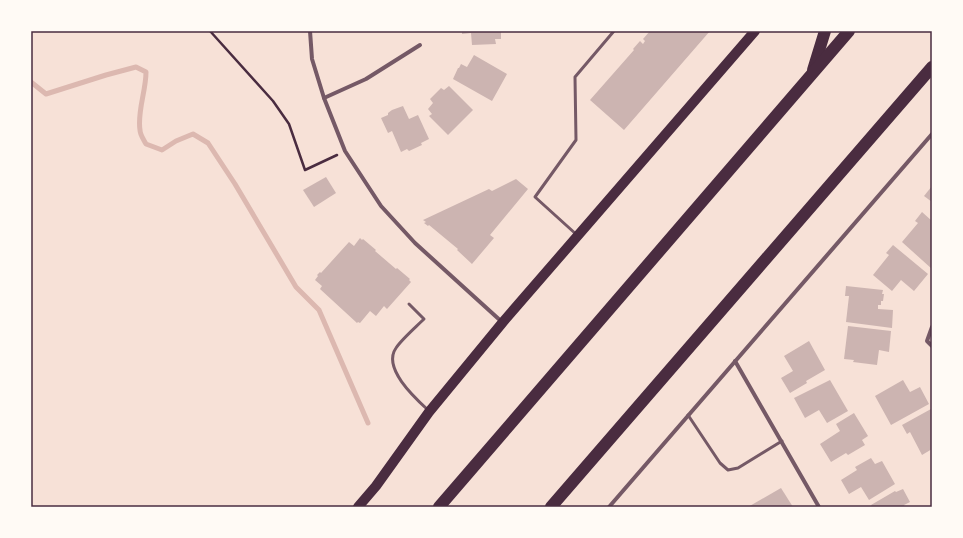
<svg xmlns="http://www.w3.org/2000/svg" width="963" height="538" viewBox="0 0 963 538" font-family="'PT Serif',serif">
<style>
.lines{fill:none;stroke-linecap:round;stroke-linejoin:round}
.stream{stroke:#dcb8b0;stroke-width:5}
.building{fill:#ccb4b1}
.path{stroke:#4a2c40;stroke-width:2.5}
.service{stroke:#755966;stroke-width:3}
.minor{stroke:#755966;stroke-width:4}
.primary{stroke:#4a2c40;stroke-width:10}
.motorway{stroke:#4a2c40;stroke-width:12}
.neatline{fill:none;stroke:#4a2c40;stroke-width:1.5}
</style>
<rect width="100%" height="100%" fill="#f7e1d7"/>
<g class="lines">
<path class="stream" d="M31 82 46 94 106 75 136 67 146 72C146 91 137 112 140 130 140 135 144 140 146 144L162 150 176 141 193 134 208 143 235 184 296 287 319 310 368 423"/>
</g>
<g class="building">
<path d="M462 31H501V39H495L496 44 472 45 471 33 462 34Z"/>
<path d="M650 31H710L624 130 590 100 634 50 633 49 640 41 643 44 645 41 643 39Z"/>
<path d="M474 55 507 74 492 101 453 79 458 68H459L461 64 467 67Z"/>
<path d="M449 86 473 110 448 135 429 116 432 114 428 109 433 103 430 99 441 88 444 90Z"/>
<path d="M403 106 409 119 418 115 429 139 421 143 422 145 409 151 407 149 401 152 392 131 388 133 381 118 388 115V113L392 110Z"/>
<path d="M326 177 336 193 314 207 303 190Z"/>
<path d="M516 179 528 189 490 235 494 238 472 264 457 250 458 249 429 225 428 226 424 223 426 222 423 220 489 189 492 191Z"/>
<path d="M932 186V202L924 196Z"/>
<path d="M922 212 932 221V269L902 242 918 223 915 221Z"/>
<path d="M360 238 362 240 363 239 376 250 375 251 396 269 397 268 410 279 409 280 411 282 387 309 384 306 376 316 370 311 360 323 358 322 357 323 320 289 322 286 315 280 318 276 317 275 320 272 321 273 349 242 354 246Z"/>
<path d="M893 245 928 274 914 291 901 280 892 291 873 275 889 255 886 253Z"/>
<path d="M846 286 883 290 882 294H884L883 301H881V305H878V309L893 310 892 328 846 322 849 296H845Z"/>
<path d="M848 326 891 331 889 352 879 350 877 365 853 362 854 360 844 359Z"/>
<path d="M809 341 825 370 806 381 807 383 790 393 781 378 793 371 784 356Z"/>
<path d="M830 380 848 411 827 423 819 410 805 418 794 398Z"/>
<path d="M903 380 910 392 920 387 929 404 891 425 875 396Z"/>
<path d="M931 409 932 449 922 455 910 432 907 434 902 425Z"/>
<path d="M854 413 868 436 862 440 865 445 848 455 846 453 831 462 820 444 840 431 836 424Z"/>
<path d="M871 458 875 464 882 461 895 484 869 500 861 487 849 494 841 480 857 470 855 467Z"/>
<path d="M781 488 793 507H748Z"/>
<path d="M903 489 910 502 904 505 905 507H872L871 505 895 491 896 492Z"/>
</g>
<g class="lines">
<path class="path" d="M210 31 273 101 289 124 305 170 337 155"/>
<g class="service">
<path d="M577 235 535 197 576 140 575 77 614 31"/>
<path d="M409 304 424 319C416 327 402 339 396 348 382 368 415 398 428 410"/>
<path d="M688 415 720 463 728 470 738 468 782 441"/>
</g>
<g class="minor">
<path d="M310 31 312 59 324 98 345 151 381 206 415 243 502 322"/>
<path d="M324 98 366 79 420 45"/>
<path d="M932 327 927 341 932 346"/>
<path d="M735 361 819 507"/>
<path d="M609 507 932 134"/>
</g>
<path class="primary" d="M358 507 376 486 429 412 503 322 755 31"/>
<g class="motorway">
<path d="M813 70 825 31"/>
<path d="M439 507 849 31"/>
<path d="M551 507 932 67"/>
</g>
</g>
<rect width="963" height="538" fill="none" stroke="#fffaf5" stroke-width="64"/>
<rect x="32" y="32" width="899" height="474" class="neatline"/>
</svg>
